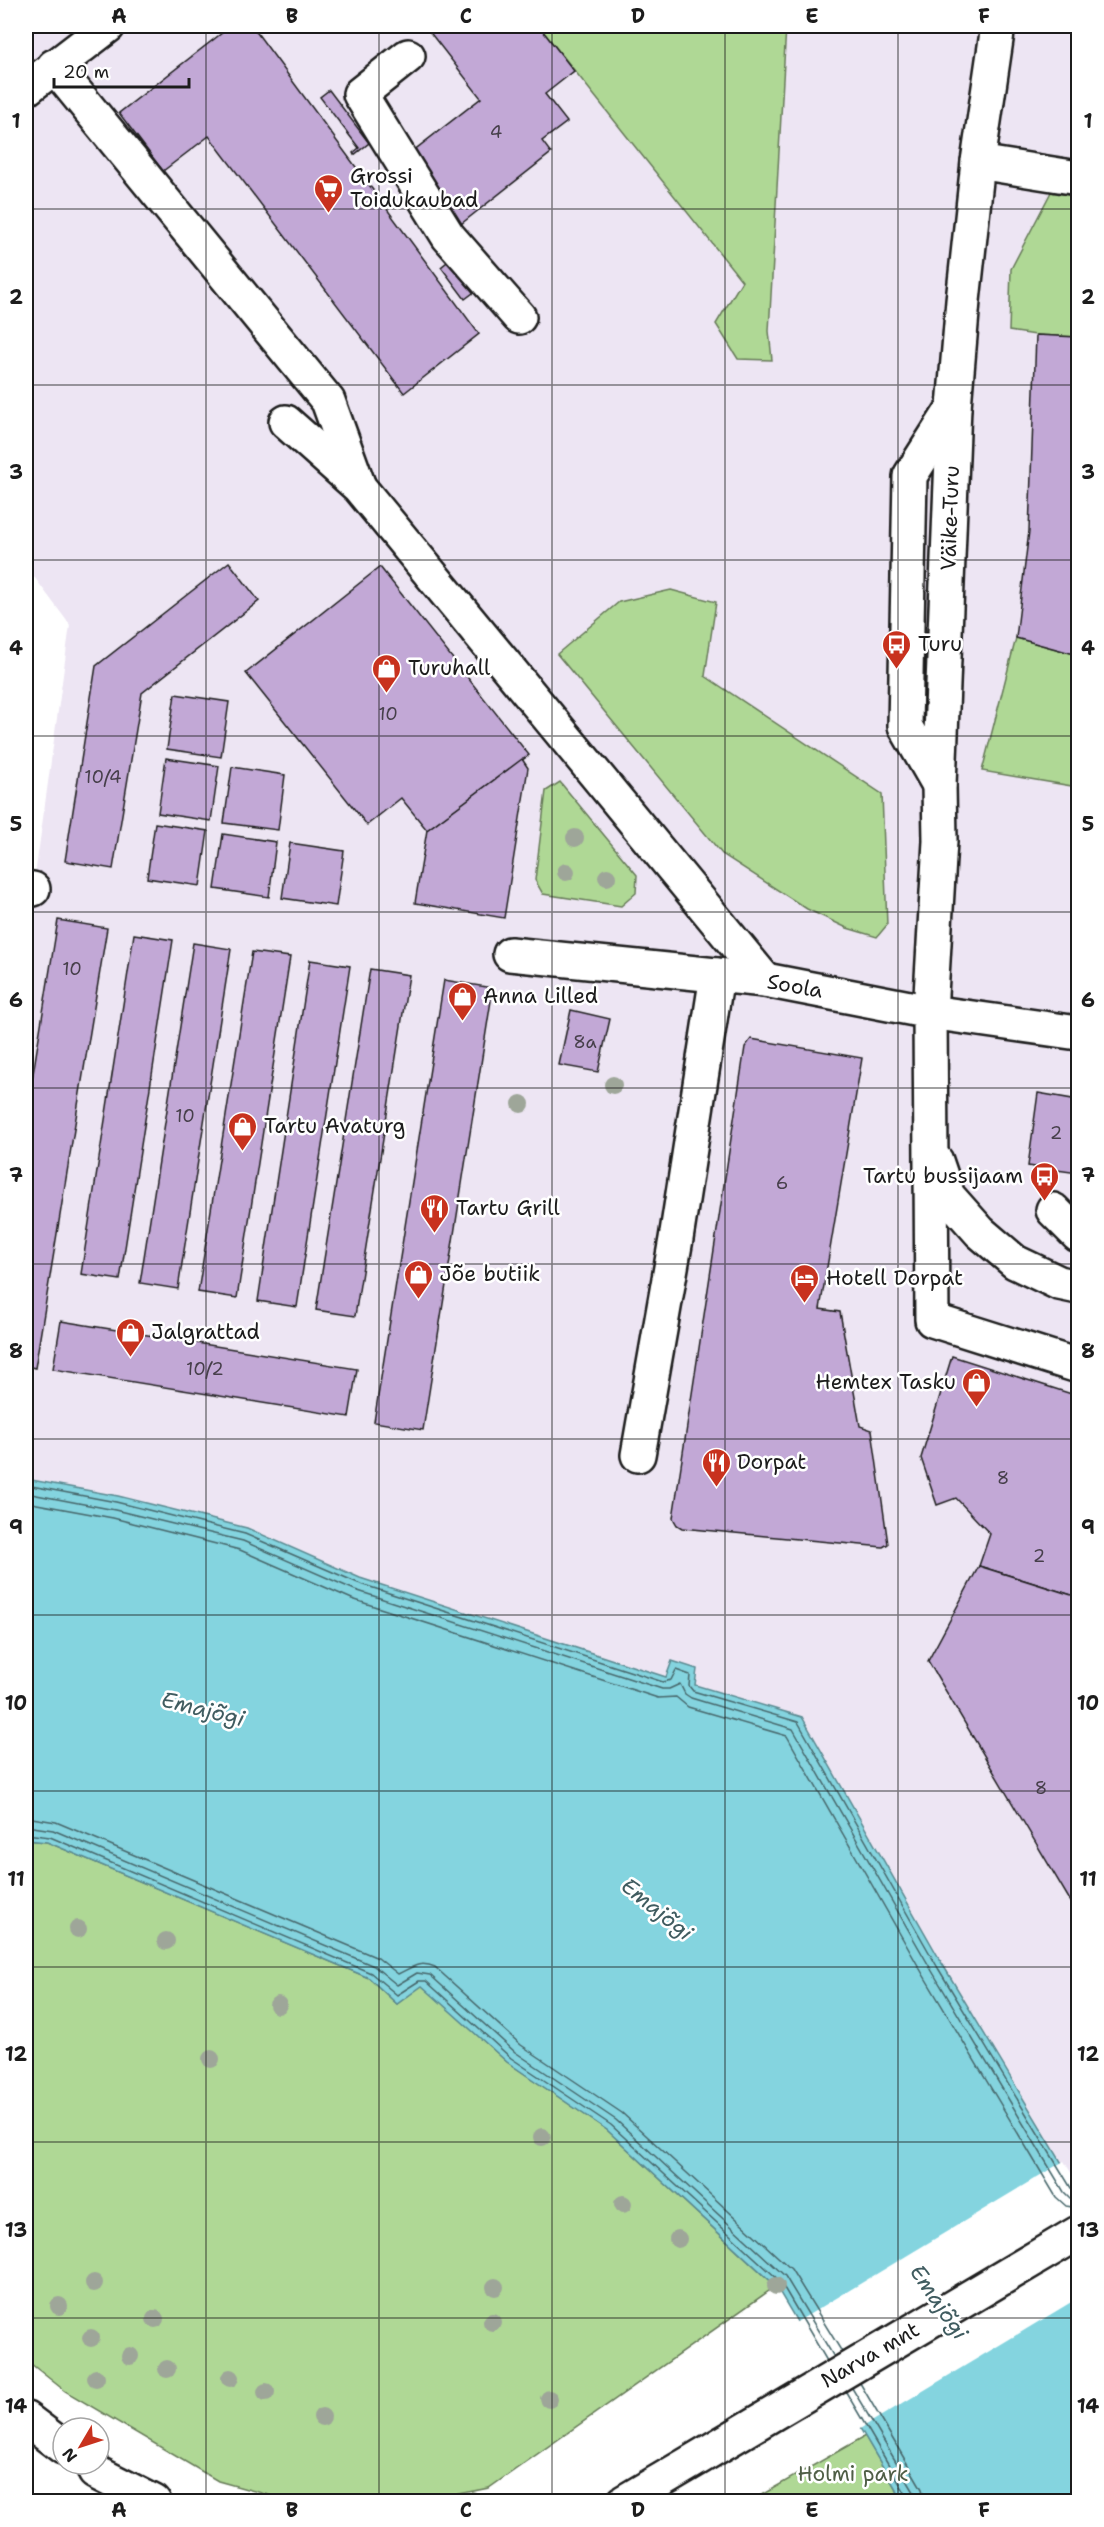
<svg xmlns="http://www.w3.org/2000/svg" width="1104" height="2527" viewBox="0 0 1104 2527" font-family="'Shantell Sans',sans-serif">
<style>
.built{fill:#ede5f3}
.green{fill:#afd895;stroke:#667a58;stroke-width:1.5}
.water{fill:#84d4df;stroke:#5a8a91;stroke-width:1.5}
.pier{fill:#fff}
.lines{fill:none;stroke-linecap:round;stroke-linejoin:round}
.shore{stroke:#46666a;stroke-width:1.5}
.building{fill:#c2a8d6;stroke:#1c1c1c;stroke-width:1.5}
.minor-casing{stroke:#1c1c1c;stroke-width:38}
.highway-casing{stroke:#1c1c1c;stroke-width:38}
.minor{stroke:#fff;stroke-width:33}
.highway{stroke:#fff;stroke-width:33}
.tree{fill:#9ea699}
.grid{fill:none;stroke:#1c1c1c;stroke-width:1.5;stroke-opacity:0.55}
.labels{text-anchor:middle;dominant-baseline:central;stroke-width:5;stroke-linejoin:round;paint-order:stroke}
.number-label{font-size:18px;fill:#463f4a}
.poi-label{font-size:21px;fill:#1c1c1c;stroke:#fff;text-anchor:start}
.street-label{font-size:21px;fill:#1c1c1c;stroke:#fff}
.park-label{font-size:21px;fill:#4f5e46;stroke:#fff}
.water-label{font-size:22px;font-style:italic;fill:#405c60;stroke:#fff}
.neatline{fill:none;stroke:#1c1c1c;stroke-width:2}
.grid-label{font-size:20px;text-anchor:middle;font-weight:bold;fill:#1c1c1c}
</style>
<rect width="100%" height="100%" fill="#fff"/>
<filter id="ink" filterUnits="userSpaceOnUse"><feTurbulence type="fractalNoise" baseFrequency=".0167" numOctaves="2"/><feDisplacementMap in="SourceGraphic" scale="12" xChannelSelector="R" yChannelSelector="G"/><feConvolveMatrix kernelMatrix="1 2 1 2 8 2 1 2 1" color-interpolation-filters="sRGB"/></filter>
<g filter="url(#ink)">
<path class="built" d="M26 26H1078V2207L26 1495V940L70 625 26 566Z"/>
<g class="green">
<path d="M539 26H786L769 331 772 360 738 359 716 324 742 281Z"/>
<path d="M1051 192 1078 197V337L1036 335 1009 331 1011 269Z"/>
<path d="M671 590 716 602 705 676 882 794 887 925 877 937 847 928 807 909 722 854 557 654 619 602Z"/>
<path d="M1016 638 1078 655V787L982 771Z"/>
<path d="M560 782 637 875 636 893 621 906 543 894 535 880 546 791Z"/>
<path d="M26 1840 47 1842 369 1978 397 2004 422 1985 507 2062 607 2130 776 2286 489 2488 422 2501H290L218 2481 65 2391 26 2360Z"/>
<path d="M865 2436 903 2501 749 2502Z"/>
</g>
<path class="water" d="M26 1479 118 1496 247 1528 360 1578 666 1677 672 1661 697 1669 695 1685 802 1717 943 1965 1078 2190V2501H903L776 2286 607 2130 507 2062 422 1986 397 2004 369 1978 47 1842 26 1840Z"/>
<path class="pier" d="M1064 2161 1078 2184V2298L858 2430 795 2323Z"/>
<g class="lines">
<g class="shore">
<path d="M26 1485 116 1502 245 1534 358 1583 663 1682 671 1680 676 1670 690 1675 689 1686 693 1691 798 1722 938 1968 1071 2188 1078 2192"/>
<path d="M26 1493 115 1510 243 1541 355 1590 662 1689H669L680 1684 685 1694 691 1698 793 1729 932 1971 1064 2192 1070 2198 1078 2199"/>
<path d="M26 1502 113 1518 240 1550 352 1599 658 1698 676 1697 688 1707 787 1736 924 1976 1056 2197 1066 2206 1078 2208"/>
<path d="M26 1817 56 1822 378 1958 398 1974C411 1968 419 1960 435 1967L521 2045 622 2113 791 2269 842 2352"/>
<path d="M26 1826 53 1830 374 1966 397 1985 417 1973 430 1975 515 2052 616 2120 785 2276 834 2357"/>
<path d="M26 1834 50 1837 371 1973 397 1995 419 1981H426L511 2058 611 2125 780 2281 827 2361"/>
<path d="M860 2383 922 2489 925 2502"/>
<path d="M852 2388 914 2492 916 2502"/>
<path d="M846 2392 907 2496 908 2502"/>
</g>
</g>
<g class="building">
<path d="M231 26H252L479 334 404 393 209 136 163 171 119 113Z"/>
<path d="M425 26H539L574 71 545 94 567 122 542 141 551 153 461 224 408 155 481 98Z"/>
<path d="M329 90 369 143 354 155 353 153 359 148 320 97Z"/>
<path d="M456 255 481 287 465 299 441 267Z"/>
<path d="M1036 335 1078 337V655L1016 638 1029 531Z"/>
<path d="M229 562 259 601 142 693 113 869 65 861 96 666Z"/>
<path d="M380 567 529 755 427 830 401 798 367 825 246 673Z"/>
<path d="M175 694 229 702 221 757 167 749Z"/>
<path d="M166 758 219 766 211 821 158 813Z"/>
<path d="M522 759 528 768 504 918 415 903 427 830Z"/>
<path d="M232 767 285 775 278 830 224 823Z"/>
<path d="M155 823 208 831 200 886 147 878Z"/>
<path d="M223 834 276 842 269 897 215 889Z"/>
<path d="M290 843 344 851 336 906 282 898Z"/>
<path d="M58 920 107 928 35 1368 26 1366V1117Z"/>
<path d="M134 934 173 940 120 1280 81 1274Z"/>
<path d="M193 943 231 949 178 1289 140 1283Z"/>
<path d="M252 952 290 957 237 1298 198 1292Z"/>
<path d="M310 960 350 966 297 1307 258 1301Z"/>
<path d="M370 969 409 975 355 1316 316 1310Z"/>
<path d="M444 980 493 988 423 1430 374 1422Z"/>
<path d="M571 1010 610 1019 598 1072 559 1065Z"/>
<path d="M751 1039 862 1058 820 1309 840 1312 860 1426 872 1430 888 1544 883 1547 682 1528 677 1525 673 1518 745 1047Z"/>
<path d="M1038 1093 1078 1100V1173L1028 1166Z"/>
<path d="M61 1321 357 1369 349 1417 53 1369Z"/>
<path d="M952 1356 1078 1396V1597L979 1566 990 1534 956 1498 937 1505 921 1458Z"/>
<path d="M979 1566 1078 1597V1914L928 1661Z"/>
</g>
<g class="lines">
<defs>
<g id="minor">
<path d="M998 26 978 162 963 301 954 407 939 785 940 841 930 1012 932 1320 1078 1366"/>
<path d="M408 56 360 94 448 236 519 317"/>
<path d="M54 66 328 401 358 484"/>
<path d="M26 89 108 26"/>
<path d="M978 162 1078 178"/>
<path d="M286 422 359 487 765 980"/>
<path d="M939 785 905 726 910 476 954 407"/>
<path d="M26 888 33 889"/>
<path d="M510 954 765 980 930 1012 1078 1033"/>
<path d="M936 1161 948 1196 980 1232 1015 1262 1059 1283 1078 1287"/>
<path d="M1053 1210 1078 1235"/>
<path d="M638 1455 676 1239 717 975"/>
<path d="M26 2419 63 2447"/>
</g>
<g id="highway">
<path d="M95 2472 154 2502"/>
<path d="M624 2502 1078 2233"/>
</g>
</defs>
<use href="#minor" class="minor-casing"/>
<use href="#highway" class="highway-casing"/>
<use href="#minor" class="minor"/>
<use href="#highway" class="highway"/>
</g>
<g class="tree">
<circle cx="575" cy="838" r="9"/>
<circle cx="566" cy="872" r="9"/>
<circle cx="607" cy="877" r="9"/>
<circle cx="613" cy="1085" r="9"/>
<circle cx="521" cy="1104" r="9"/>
<circle cx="78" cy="1929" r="9"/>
<circle cx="166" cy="1941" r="9"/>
<circle cx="278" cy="2005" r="9"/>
<circle cx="211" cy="2059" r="9"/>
<circle cx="542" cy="2137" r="9"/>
<circle cx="623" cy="2204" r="9"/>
<circle cx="678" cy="2239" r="9"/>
<circle cx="94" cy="2283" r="9"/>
<circle cx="776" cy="2286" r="9"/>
<circle cx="495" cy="2287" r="9"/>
<circle cx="59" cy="2306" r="9"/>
<circle cx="155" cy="2319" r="9"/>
<circle cx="492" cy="2322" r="9"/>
<circle cx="91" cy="2338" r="9"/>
<circle cx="130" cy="2356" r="9"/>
<circle cx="167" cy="2369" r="9"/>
<circle cx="96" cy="2378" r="9"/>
<circle cx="230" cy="2378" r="9"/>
<circle cx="266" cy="2392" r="9"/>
<circle cx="549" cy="2399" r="9"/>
<circle cx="322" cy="2417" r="9"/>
</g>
</g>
<path class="grid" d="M206 26V2502M379 26V2502M552 26V2502M725 26V2502M898 26V2502M26 209H1078M26 385H1078M26 560H1078M26 736H1078M26 912H1078M26 1088H1078M26 1264H1078M26 1439H1078M26 1615H1078M26 1791H1078M26 1967H1078M26 2142H1078M26 2318H1078"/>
<defs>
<symbol id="supermarket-pin" viewBox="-11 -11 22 30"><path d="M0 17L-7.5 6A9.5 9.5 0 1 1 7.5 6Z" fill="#c8321e" stroke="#fff"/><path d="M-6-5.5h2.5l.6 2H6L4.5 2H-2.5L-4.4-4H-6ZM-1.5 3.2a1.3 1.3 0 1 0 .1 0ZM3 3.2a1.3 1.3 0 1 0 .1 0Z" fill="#fff"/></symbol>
<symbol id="bus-pin" viewBox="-11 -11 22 30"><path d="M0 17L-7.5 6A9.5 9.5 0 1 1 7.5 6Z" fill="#c8321e" stroke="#fff"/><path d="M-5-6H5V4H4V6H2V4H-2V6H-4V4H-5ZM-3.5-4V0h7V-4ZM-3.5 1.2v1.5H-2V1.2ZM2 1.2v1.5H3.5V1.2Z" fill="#fff"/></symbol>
<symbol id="shop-pin" viewBox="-11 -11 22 30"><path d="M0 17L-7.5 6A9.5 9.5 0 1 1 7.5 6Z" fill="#c8321e" stroke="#fff"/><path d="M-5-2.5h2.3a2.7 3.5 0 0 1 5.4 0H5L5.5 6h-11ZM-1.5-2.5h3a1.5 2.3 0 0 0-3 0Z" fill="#fff"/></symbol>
<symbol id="restaurant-pin" viewBox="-11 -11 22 30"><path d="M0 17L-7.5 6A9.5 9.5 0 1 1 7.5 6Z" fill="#c8321e" stroke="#fff"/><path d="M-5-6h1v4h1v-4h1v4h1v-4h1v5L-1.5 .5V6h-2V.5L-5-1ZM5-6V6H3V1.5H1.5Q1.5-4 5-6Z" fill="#fff"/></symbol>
<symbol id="hotel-pin" viewBox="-11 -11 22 30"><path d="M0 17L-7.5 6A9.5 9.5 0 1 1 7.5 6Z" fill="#c8321e" stroke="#fff"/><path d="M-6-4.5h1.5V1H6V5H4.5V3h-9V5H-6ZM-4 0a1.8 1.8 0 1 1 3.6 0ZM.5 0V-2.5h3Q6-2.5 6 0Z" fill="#fff"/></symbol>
</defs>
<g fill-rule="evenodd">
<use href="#supermarket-pin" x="312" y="172" width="33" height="45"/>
<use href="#bus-pin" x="880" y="628" width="33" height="45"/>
<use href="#shop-pin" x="370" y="652" width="33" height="45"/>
<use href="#shop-pin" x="446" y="980" width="33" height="45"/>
<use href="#shop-pin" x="226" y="1110" width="33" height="45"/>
<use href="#bus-pin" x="1028" y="1160" width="33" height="45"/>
<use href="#restaurant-pin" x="418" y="1192" width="33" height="45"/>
<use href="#shop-pin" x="402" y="1258" width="33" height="45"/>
<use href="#hotel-pin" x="788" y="1262" width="33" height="45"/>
<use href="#shop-pin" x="114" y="1316" width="33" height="45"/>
<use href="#shop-pin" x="960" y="1366" width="33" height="45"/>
<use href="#restaurant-pin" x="700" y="1446" width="33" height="45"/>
</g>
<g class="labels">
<g class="number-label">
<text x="496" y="132">4</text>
<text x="388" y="714">10</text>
<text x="103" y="777">10/4</text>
<text x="72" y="969">10</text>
<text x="585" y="1042">8a</text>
<text x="185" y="1116">10</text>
<text x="1056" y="1133">2</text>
<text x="782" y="1183">6</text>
<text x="205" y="1369">10/2</text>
<text x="1003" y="1478">8</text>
<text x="1039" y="1556">2</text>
<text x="1041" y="1788">8</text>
</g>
<g class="poi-label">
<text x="350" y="176">Grossi<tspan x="350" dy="24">Toidukaubad</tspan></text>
<text x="918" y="644">Turu</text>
<text x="408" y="668">Turuhall</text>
<text x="483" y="996">Anna Lilled</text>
<text x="264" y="1126">Tartu Avaturg</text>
<text x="1023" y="1176" text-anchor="end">Tartu bussijaam</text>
<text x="456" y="1208">Tartu Grill</text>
<text x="439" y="1274">Jõe butiik</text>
<text x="826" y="1278">Hotell Dorpat</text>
<text x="151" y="1332">Jalgrattad</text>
<text x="956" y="1382" text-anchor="end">Hemtex Tasku</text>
<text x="737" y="1462">Dorpat</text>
</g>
<g class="street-label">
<text transform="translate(950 518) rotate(-88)">Väike-Turu</text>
<text transform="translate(795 986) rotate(10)">Soola</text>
<text transform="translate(870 2355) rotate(-30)">Narva mnt</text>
</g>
<g class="park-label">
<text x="853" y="2474">Holmi park</text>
</g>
<g class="water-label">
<text transform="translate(203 1709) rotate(14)">Emajõgi</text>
<text transform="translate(657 1909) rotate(39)">Emajõgi</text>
<text transform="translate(939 2302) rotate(56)">Emajõgi</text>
</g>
</g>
<rect width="1104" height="2527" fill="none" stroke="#fff" stroke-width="66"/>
<g transform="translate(81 2446) rotate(231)"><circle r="28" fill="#ffffff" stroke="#a4a4a4" stroke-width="1.5"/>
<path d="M0-4.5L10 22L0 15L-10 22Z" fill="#c8321e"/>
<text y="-9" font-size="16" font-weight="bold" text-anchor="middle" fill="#1c1c1c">N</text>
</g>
<path d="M54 78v9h135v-9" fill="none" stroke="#1c1c1c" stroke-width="3"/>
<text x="63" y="78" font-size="18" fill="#1c1c1c" stroke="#ffffff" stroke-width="4.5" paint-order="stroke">20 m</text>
<rect x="33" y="33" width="1038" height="2461" class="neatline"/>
<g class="grid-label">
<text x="119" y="23">A</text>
<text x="292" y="23">B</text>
<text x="466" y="23">C</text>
<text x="638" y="23">D</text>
<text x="812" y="23">E</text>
<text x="984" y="23">F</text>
<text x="16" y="128">1</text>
<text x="1088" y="128">1</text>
<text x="16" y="304">2</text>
<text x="1088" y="304">2</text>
<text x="16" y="479">3</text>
<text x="1088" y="479">3</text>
<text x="16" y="655">4</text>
<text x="1088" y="655">4</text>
<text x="16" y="831">5</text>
<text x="1088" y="831">5</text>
<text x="16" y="1007">6</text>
<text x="1088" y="1007">6</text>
<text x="16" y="1182">7</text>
<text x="1088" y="1182">7</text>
<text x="16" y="1358">8</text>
<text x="1088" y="1358">8</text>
<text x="16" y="1534">9</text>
<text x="1088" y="1534">9</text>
<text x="16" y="1710">10</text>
<text x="1088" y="1710">10</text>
<text x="16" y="1886">11</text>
<text x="1088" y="1886">11</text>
<text x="16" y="2061">12</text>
<text x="1088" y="2061">12</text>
<text x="16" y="2237">13</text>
<text x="1088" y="2237">13</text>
<text x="16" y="2413">14</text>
<text x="1088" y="2413">14</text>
<text x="119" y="2517">A</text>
<text x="292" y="2517">B</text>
<text x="466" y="2517">C</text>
<text x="638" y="2517">D</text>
<text x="812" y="2517">E</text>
<text x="984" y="2517">F</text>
</g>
</svg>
